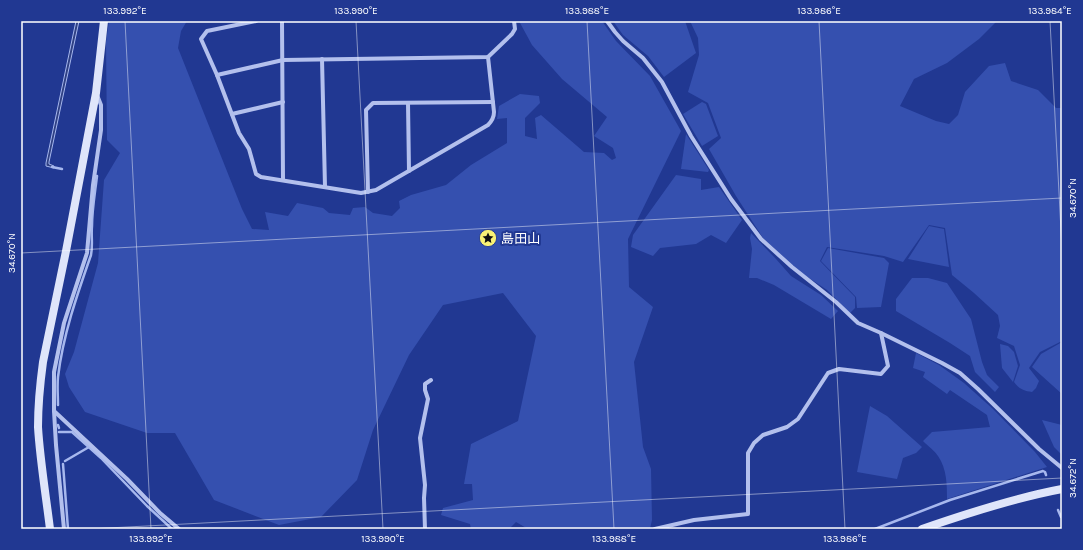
<svg xmlns="http://www.w3.org/2000/svg" width="1083" height="550" viewBox="0 0 1083 550" font-family="Karla,'Noto Sans JP',sans-serif">
<style>
.green{fill:#3550af}
.water{fill:#2f4083;stroke:#a7b8ee}
.lines{fill:none;stroke-linecap:round;stroke-linejoin:round}
.stream{stroke:#a7b8ee;stroke-width:2.5}
.street{stroke:#b3c0ed;stroke-width:4}
.secondary{stroke:#dfe5fa;stroke-width:8}
.ticks{fill:none;stroke:#fff;stroke-width:1;stroke-opacity:0.45}
.labels{text-anchor:middle;dominant-baseline:central;stroke-width:4;stroke-linejoin:round;paint-order:stroke}
.poi-label{font-size:13px;fill:#fff;stroke:#213892;text-anchor:start}
.neatline{fill:none;stroke:#fff;stroke-width:1.5}
.ticks-label{font-size:10px;text-anchor:middle;fill:#fff}
</style>
<rect width="100%" height="100%" fill="#213892"/>
<g class="green">
<path d="M109 21H187L181 31 178 48 242 209 252 229 269 230 265 212 288 216 297 203 323 208 329 213 350 215 353 208 365 207 373 213 392 216 400 208 399 201 411 195 446 185 471 165 507 143V118L497 119 499 106 520 94 539 96 540 103 525 118V136L537 139 535 118 541 115 584 152 604 153 612 160 616 158 613 148 594 136 607 117 562 79 532 45 519 21H602L616 41 650 76 681 131 628 239 629 287 653 307 634 362 643 447 651 469 652 520 650 529H528L516 522 509 529H471L470 524 441 515 443 508 473 500 472 484H464L471 444 518 421 536 336 503 293 443 305 409 355 373 430 357 480 321 517 279 525 214 500 175 433H147L85 412 69 387 65 374 74 352 98 263 104 180 120 153 107 140 106 42Z"/>
<path d="M613 21H685L696 53 664 77 648 56 623 35Z"/>
<path d="M690 21H1011L996 22 979 39 947 63 914 79 900 106 936 121 949 124 958 115 965 92 989 66 1005 63 1011 81 1038 90 1056 108H1062V341L1040 352 1029 368 1039 381 1036 388 1032 392C1024 391 1019 389 1014 382L1020 365 1014 346 997 338 1000 326 998 315 974 293 952 275 945 228 929 225 903 262 884 256 827 247 820 261 855 297V308L850 313 827 290 800 272 763 238 736 196 709 149 721 138 708 103 688 92 699 55 698 38Z"/>
<path d="M702 102 706 104 718 136 702 146 683 114Z"/>
<path d="M686 134 709 170 708 172 681 169Z"/>
<path d="M676 175 701 179V190L719 187 742 220 726 243 711 235 696 244 660 248 653 256 631 247 633 235Z"/>
<path d="M929 226 944 229 949 267 908 259Z"/>
<path d="M751 233 776 259 791 276 821 295 838 311 831 319 774 285 757 278H749L752 249 750 238Z"/>
<path d="M828 248 884 258 889 263 881 307 857 308 856 297 821 261Z"/>
<path d="M912 278H928L947 283 971 319 982 362 987 375 999 387 995 392 975 372 970 356 950 343 896 311V299Z"/>
<path d="M1062 342V394L1032 367 1041 354Z"/>
<path d="M1000 344 1008 346 1014 352 1018 366 1013 382 1002 368Z"/>
<path d="M916 353 939 365 964 383 993 409 1035 452 1047 467 947 499C947 485 947 469 938 456 935 451 928 446 923 441L932 432 990 427 987 415 950 390 947 394 923 377 925 372 913 368Z"/>
<path d="M870 406 887 416 922 447 916 453 903 458 897 479 857 472Z"/>
<path d="M1042 420 1062 425V455L1054 447Z"/>
</g>
<path class="water" d="M76 21H79L49 162V164L54 166V168L46 166V163Z"/>
<g class="lines">
<g class="stream">
<path d="M52 167 62 169"/>
<path d="M58 405C58 396 57 386 58 377 63 335 77 295 91 255 93 245 91 236 92 226 92 210 95 193 97 176H96"/>
<path d="M58 425 59 428"/>
<path d="M59 432H72L101 458 147 506 172 529"/>
<path d="M65 461 89 447"/>
<path d="M63 464 68 529"/>
<path d="M1058 510 1061 517H1062"/>
<path d="M875 529 950 500 1043 471 1045 472 1046 475"/>
</g>
<g class="street">
<path d="M256 21 207 31 201 39 217 75 239 133 249 149 256 174 261 177 361 193 376 190 488 125C492 121 494 118 494 112L488 57"/>
<path d="M282 21 283 180"/>
<path d="M607 21 615 32 623 41 643 58 662 82 691 136 731 199 761 239 792 267 836 302 858 323 881 333 942 363 960 373 978 389 1039 449 1062 468"/>
<path d="M322 59 325 187"/>
<path d="M217 75 283 60 488 57 512 34 515 29 514 21"/>
<path d="M408 103 409 171"/>
<path d="M232 114 283 102"/>
<path d="M368 192 366 110 373 103 493 102"/>
<path d="M54 411 127 479 160 513 179 529"/>
<path d="M64 529 56 445 54 411V372L64 323 87 253 93 185 101 130V105L97 95"/>
<path d="M425 529 424 498 425 485 420 438 428 399 425 390V384L431 380"/>
<path d="M655 529 694 520 748 514V453L754 443 763 435 787 427 798 419 828 373 839 369 881 374 888 366 881 333"/>
</g>
<g class="secondary">
<path d="M50 529C46 496 40 460 38 427 38 405 40 384 43 362L66 251 96 93 104 21"/>
<path d="M922 529C968 513 1014 498 1062 489"/>
</g>
</g>
<path class="ticks" d="M125 21 151 529M356 21 383 529M587 21 614 529M819 21 845 529M1050 21 1062 250M21 253 1062 198M89 529 1062 478"/>
<defs>
<symbol id="sight-disc" viewBox="-11 -11 22 22"><circle r="9.5" fill="#faf275" stroke="#213892"/><path d="M0-6L1.8-2.2L6-1.7L2.9 1.2L3.7 5.4L0 3.3L-3.7 5.4L-2.9 1.2L-6-1.7L-1.8-2.2Z" fill="#111"/></symbol>
</defs>
<g fill-rule="evenodd">
<use href="#sight-disc" x="478" y="228" width="20" height="20"/>
</g>
<g class="labels">
<g class="poi-label">
<text x="501" y="238">島田山</text>
</g>
</g>
<rect width="1083" height="550" fill="none" stroke="#213892" stroke-width="44"/>
<rect x="22" y="22" width="1039" height="506" class="neatline"/>
<g class="ticks-label">
<text x="125" y="14">133.992°E</text>
<text x="356" y="14">133.990°E</text>
<text x="587" y="14">133.988°E</text>
<text x="819" y="14">133.986°E</text>
<text x="1050" y="14">133.984°E</text>
<text transform="translate(1072 198) rotate(-90)" y="4">34.670°N</text>
<text transform="translate(11 253) rotate(-90)" y="4">34.670°N</text>
<text transform="translate(1072 478) rotate(-90)" y="4">34.672°N</text>
<text x="151" y="542">133.992°E</text>
<text x="383" y="542">133.990°E</text>
<text x="614" y="542">133.988°E</text>
<text x="845" y="542">133.986°E</text>
</g>
</svg>
